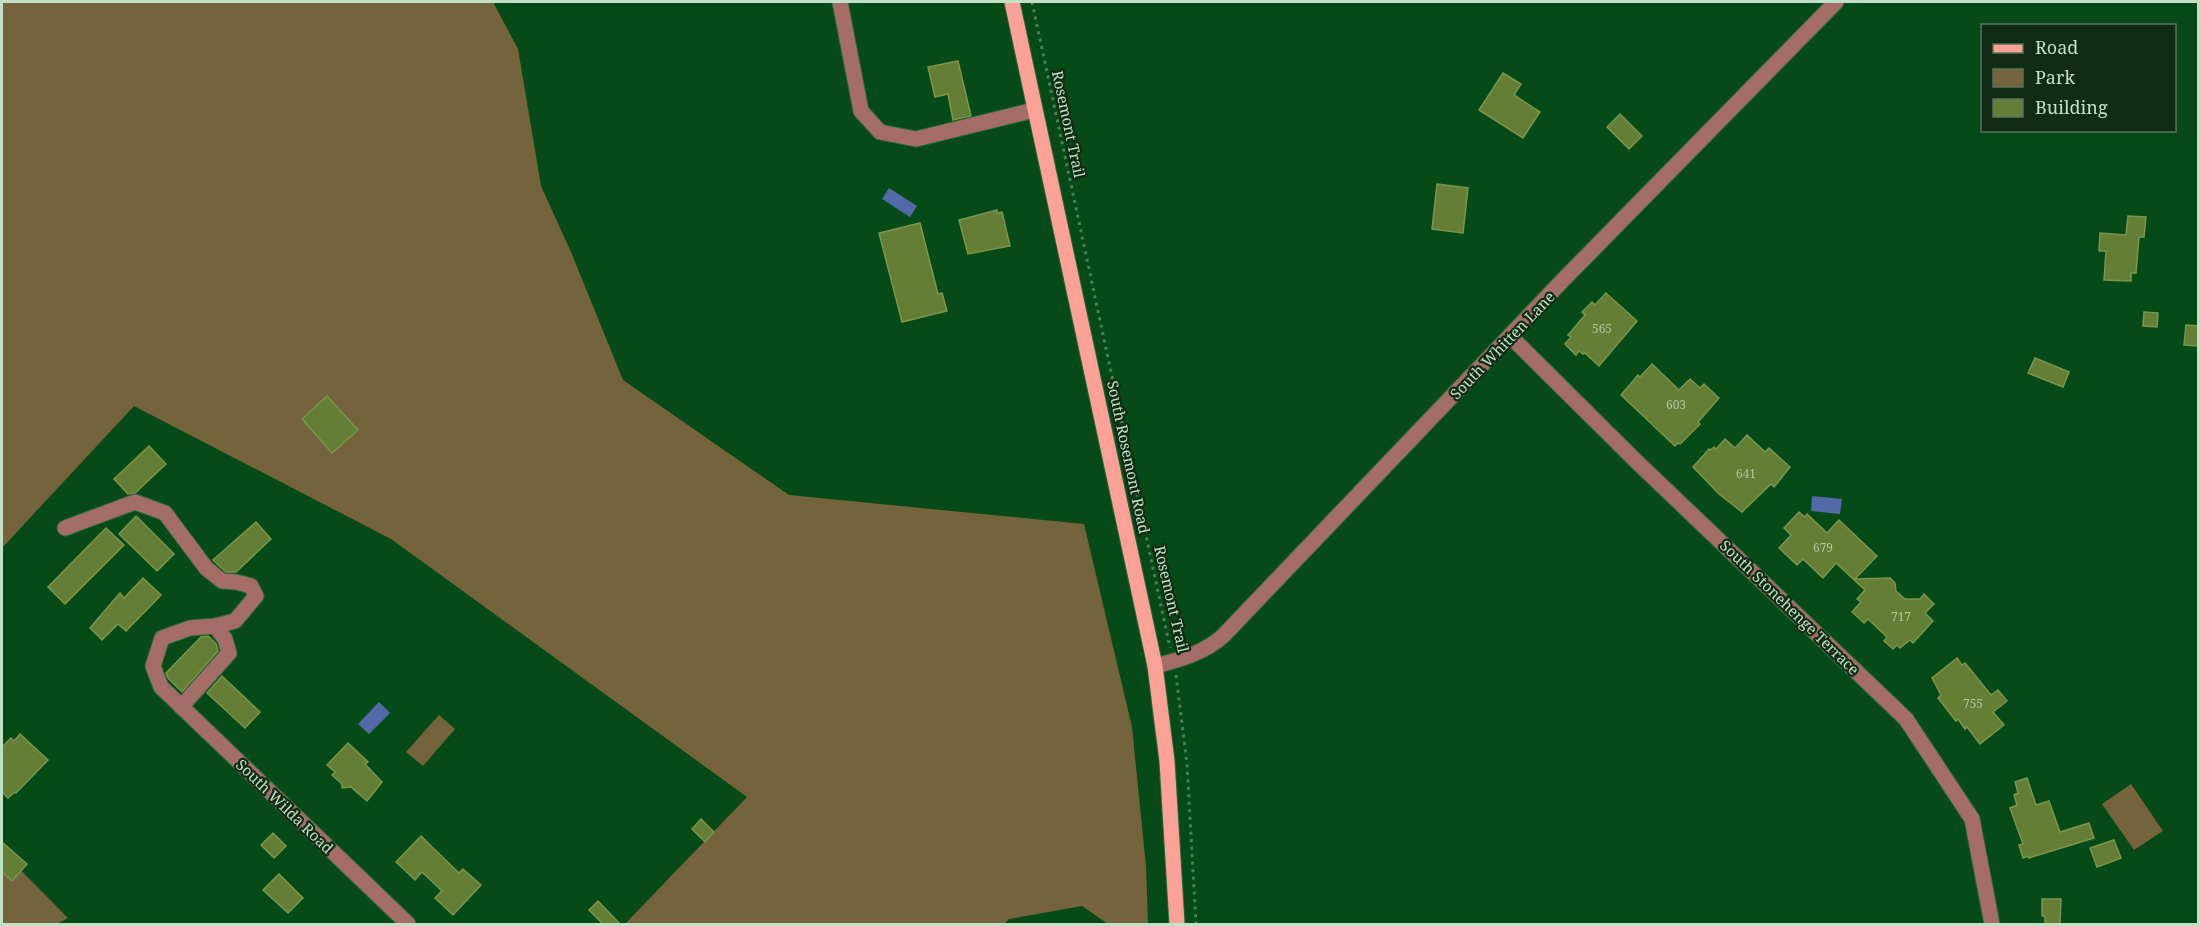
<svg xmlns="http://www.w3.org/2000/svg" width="2200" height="926" viewBox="0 0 2200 926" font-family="'Noto Serif',serif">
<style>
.green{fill:#74633b}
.water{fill:#526ba8}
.building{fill:#647e36;stroke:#7a954d;stroke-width:1.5}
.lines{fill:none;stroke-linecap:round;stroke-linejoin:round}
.minor-casing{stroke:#2c693a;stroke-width:17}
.major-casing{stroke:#2c693a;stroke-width:17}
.path{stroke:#498054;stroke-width:3;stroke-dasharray:3 4.5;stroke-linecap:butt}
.minor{stroke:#a56d67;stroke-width:15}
.major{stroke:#fca198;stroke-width:15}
.labels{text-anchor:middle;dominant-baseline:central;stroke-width:4.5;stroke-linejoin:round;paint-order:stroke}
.number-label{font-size:12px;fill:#aac8a0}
.street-label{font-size:15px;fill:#c2e1c4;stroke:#112b14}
</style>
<rect width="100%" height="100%" fill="#064b17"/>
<g class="green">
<path d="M2 2H493L518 49 541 186 571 252 623 380 789 495 1084 524 1132 727 1146 866 1148 924H1108L1082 906 1009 919 1004 924H625L747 797 391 539 134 406 2 548Z"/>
<path d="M439 715 455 729 423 766 406 752Z"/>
<path d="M2131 784 2163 831 2134 850 2102 804Z"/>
<path d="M2 851 68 918 57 924H2Z"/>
</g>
<g class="water">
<path d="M889 188 917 206 910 217 882 199Z"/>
<path d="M1812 496 1842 499 1840 514 1811 511Z"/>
<path d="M379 702 390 713 369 734 358 724Z"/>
</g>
<g class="building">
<path d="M958 61 971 116 953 120 948 94 935 97 928 67Z"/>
<path d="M1503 73 1521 84 1514 95 1540 112 1523 138 1479 110Z"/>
<path d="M1620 114 1642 136 1629 149 1607 127Z"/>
<path d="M1437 184 1468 188 1463 233 1432 229Z"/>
<path d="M997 210V213L1002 212 1010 246 968 254 959 220Z"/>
<path d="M2128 216 2146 217 2144 237H2139L2136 273H2131V281L2104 280 2106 251H2099L2100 233 2126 235Z"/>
<path d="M920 223 938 294 942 293 947 311 902 322 879 233Z"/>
<path d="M1606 293 1637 321 1599 366 1585 353 1583 354 1579 351 1576 355 1565 344 1571 337 1568 335 1585 315 1582 312 1592 302 1595 305Z"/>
<path d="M2144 312 2158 313 2157 327 2143 326Z"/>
<path d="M2186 325 2199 326V346L2184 345Z"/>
<path d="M2035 358 2069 372 2063 387 2028 373Z"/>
<path d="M1652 364 1679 390 1690 379 1700 388 1704 384 1719 398 1698 422 1700 424 1680 444 1678 443 1675 446 1621 395 1638 375 1640 377Z"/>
<path d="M327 396 358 430 332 453 302 419Z"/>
<path d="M1747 435 1765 452 1769 448 1790 467 1774 487 1771 484 1742 512 1719 494 1693 467 1709 449 1710 450 1714 447 1716 449 1725 439 1735 448Z"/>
<path d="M149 446 166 464 135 493 128 494 114 479Z"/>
<path d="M1799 512 1805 517 1807 514 1827 533 1839 520 1877 556 1855 579 1890 578 1895 583 1896 591 1905 599H1920L1924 594 1934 604 1925 613 1933 621 1913 643 1910 640 1900 648 1897 645 1893 649 1884 641 1887 637 1868 619 1864 623 1852 612 1861 602 1857 599 1865 590 1836 563 1823 578 1803 559 1797 565 1779 548 1791 535 1784 528Z"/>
<path d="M136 516 174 554 157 571 119 534Z"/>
<path d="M256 522 271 539 236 572H226L213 560Z"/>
<path d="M106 528 124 545 65 604 48 587Z"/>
<path d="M143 578 161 595 126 631 118 624 102 640 90 628 120 593 124 598Z"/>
<path d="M208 636 216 644 218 651 182 692 168 678 166 673 201 637Z"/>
<path d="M1957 658 1962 665 1965 663 1991 695 1998 690 2007 701 1993 712 2004 725 1980 744 1967 727 1965 729 1958 719 1956 721 1938 698 1941 695 1932 678Z"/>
<path d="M222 676 260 712 245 728 207 693Z"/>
<path d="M20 734 48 760 16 793 15 792 8 798 2 792V747L11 738 14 741Z"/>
<path d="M348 743 368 762 365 764 382 782 367 801 351 787 342 788V784L332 775 335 772 327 765Z"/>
<path d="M2027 778 2036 805 2049 801 2060 832 2089 823 2094 838 2029 858V856L2023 858 2019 845 2023 844 2010 808 2017 805 2014 795 2018 793 2015 782Z"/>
<path d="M701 819 714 832 705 842 692 829Z"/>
<path d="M273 833 286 846 274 858 261 845Z"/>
<path d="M421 836 459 873 463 869 481 885 453 915 435 898 442 891 422 872 415 880 396 862Z"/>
<path d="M2114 840 2121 858 2097 867 2090 848Z"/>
<path d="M2 842 27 864 12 881 2 872Z"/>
<path d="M279 874 303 898 288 913 263 890Z"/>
<path d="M2042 899H2061L2060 924H2045V916H2042Z"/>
<path d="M598 901 620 924H603L589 910Z"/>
</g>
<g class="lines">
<defs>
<g id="minor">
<path d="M840 2 861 111 880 132 916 139 1034 110"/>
<path d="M1510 336 1635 460 1906 719 1972 819 1992 924"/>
<path d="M65 528 135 502 165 513 206 568 222 581 236 582 251 586 256 596 235 621 215 626 190 628 162 638 153 666 161 687 408 924"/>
<path d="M1155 666C1179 660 1204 653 1223 636L1563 280 1836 2"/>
<path d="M181 707 229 653 225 639 215 626"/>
</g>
<path id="major" d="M1012 2 1155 666 1167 761 1177 924"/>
</defs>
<use href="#minor" class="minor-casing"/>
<use href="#major" class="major-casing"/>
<g class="path">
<path d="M1032 2 1170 648"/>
<path d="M1176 675 1187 764 1196 924"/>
</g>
<use href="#minor" class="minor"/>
<use href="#major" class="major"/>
</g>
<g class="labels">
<g class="number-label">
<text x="1602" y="328">565</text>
<text x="1676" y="404">603</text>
<text x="1746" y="473">641</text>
<text x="1823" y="547">679</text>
<text x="1901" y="616">717</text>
<text x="1973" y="703">755</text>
</g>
<g class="street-label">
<text transform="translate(1069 124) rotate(78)">Rosemont Trail</text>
<text transform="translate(1502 345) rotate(-46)">South Whitten Lane</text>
<text transform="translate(1129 457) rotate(78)">South Rosemont Road</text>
<text transform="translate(1172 599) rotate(77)">Rosemont Trail</text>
<text transform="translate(1790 607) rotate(44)">South Stonehenge Terrace</text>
<text transform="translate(285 806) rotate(44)">South Wilda Road</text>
</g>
</g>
<rect width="2200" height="926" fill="none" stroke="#c2e1c4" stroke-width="6"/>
<rect x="1981" y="24" width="195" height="108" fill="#112b14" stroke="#58745a" stroke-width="1.5"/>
<rect x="1993" y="44" width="30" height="9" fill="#fca198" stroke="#58745a" stroke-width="1.5"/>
<text x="2035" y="54" font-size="18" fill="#c2e1c4">Road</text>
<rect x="1993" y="69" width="30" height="18" fill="#74633b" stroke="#58745a" stroke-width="1.5"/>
<text x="2035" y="84" font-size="18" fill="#c2e1c4">Park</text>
<rect x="1993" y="99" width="30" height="18" fill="#647e36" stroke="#58745a" stroke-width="1.5"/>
<text x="2035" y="114" font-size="18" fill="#c2e1c4">Building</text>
</svg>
